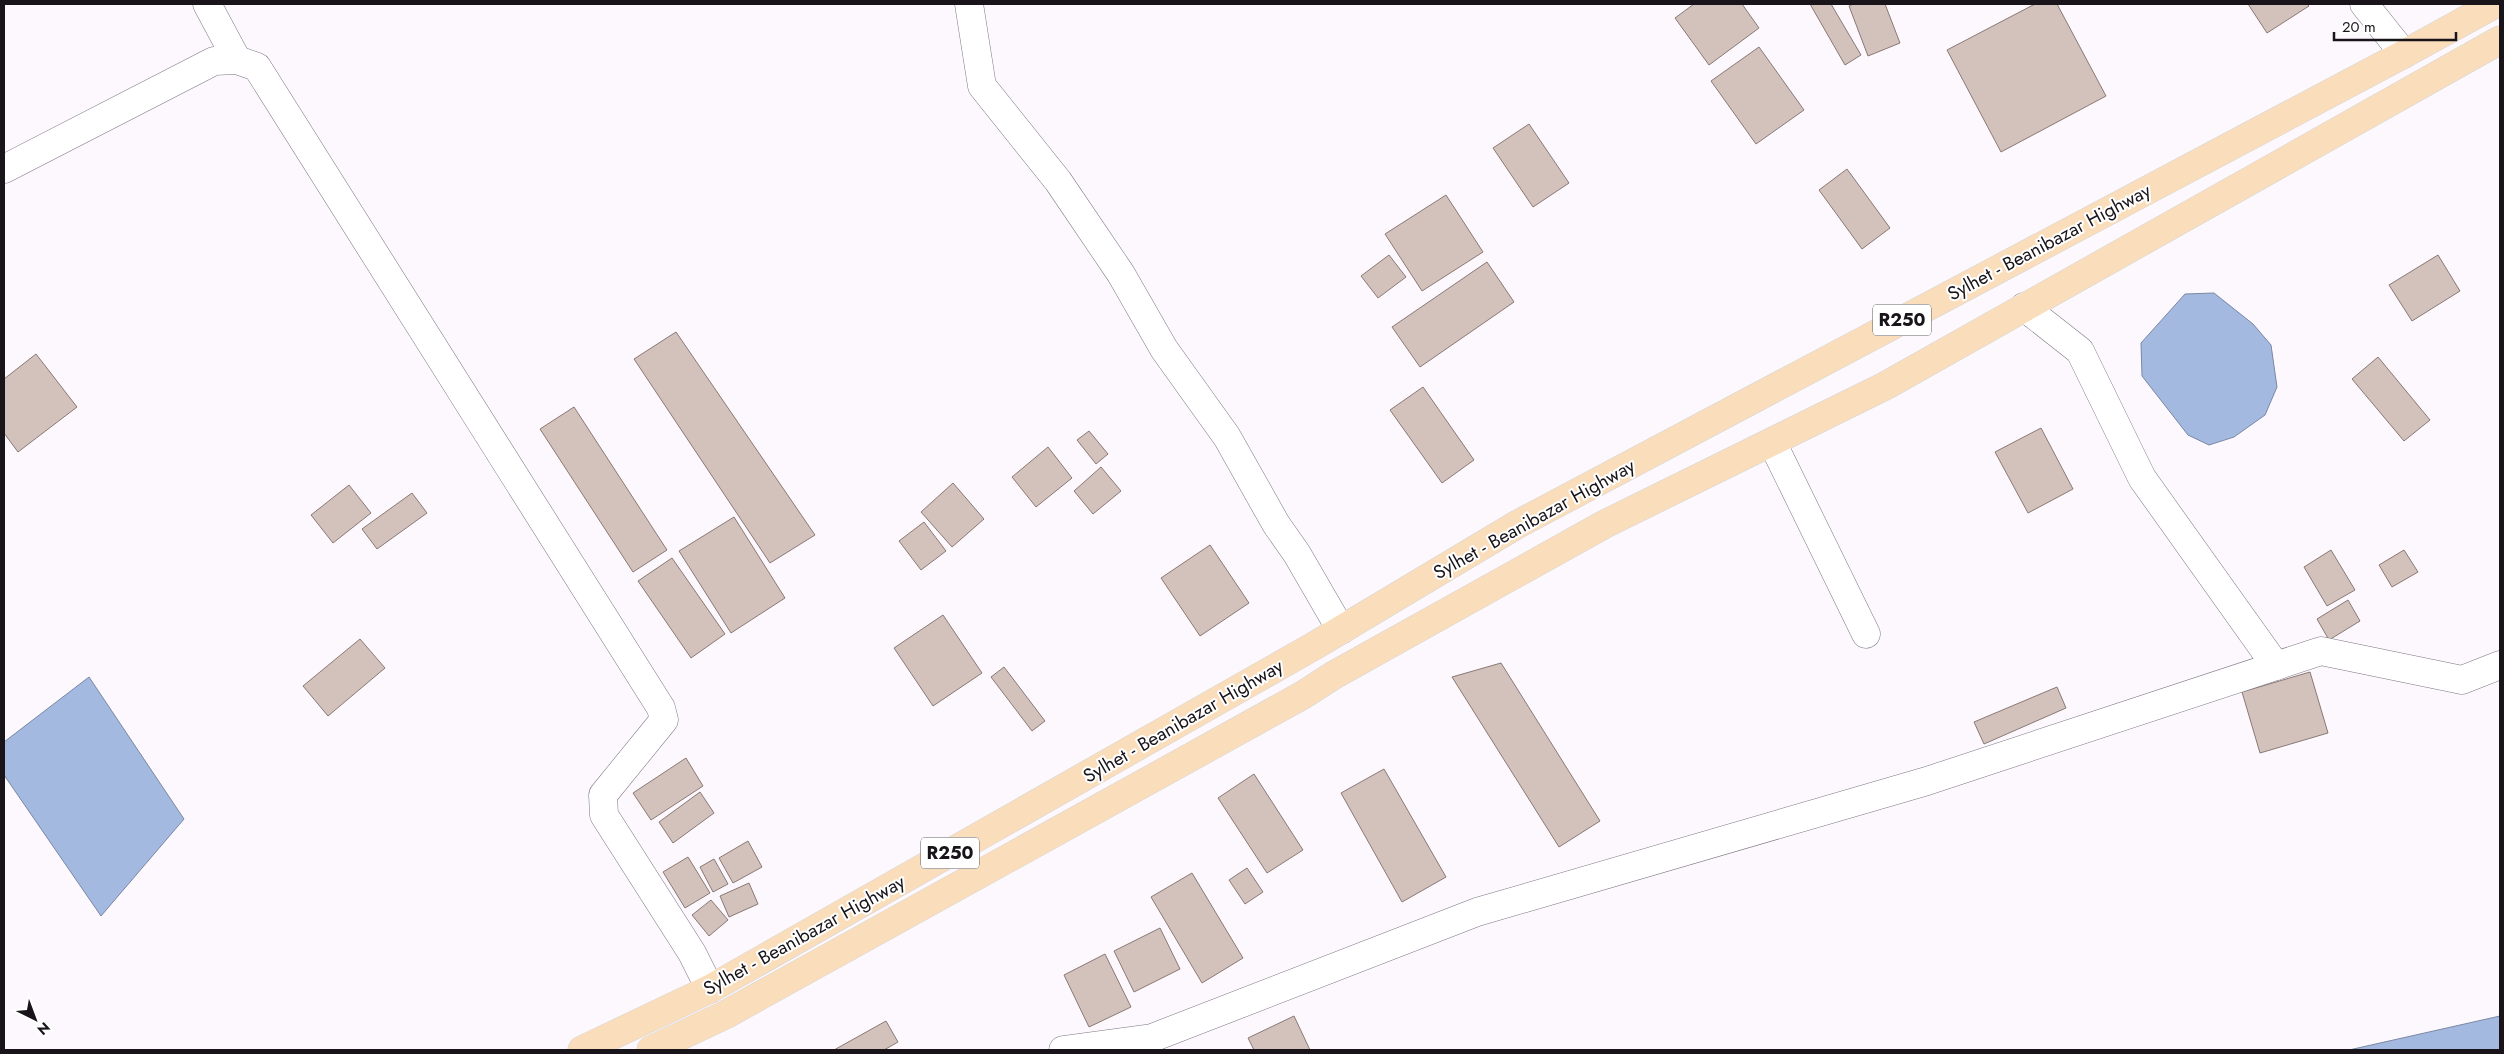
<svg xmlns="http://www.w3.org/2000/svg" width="2504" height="1054" viewBox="0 0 2504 1054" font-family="Jost,sans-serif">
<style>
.water{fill:#a3b9df;stroke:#7988a4}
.building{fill:#d3c1bb;stroke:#8a7974}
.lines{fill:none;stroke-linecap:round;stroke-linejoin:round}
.minor-casing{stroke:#7f7684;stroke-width:29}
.primary-casing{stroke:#d5d5d6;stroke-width:29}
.minor{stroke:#fff;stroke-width:28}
.primary{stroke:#fadebb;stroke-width:28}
.labels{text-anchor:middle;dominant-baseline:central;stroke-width:4;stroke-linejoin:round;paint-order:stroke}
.shield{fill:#fff;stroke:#5d5a5e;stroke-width:1}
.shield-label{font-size:18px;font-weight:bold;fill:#181419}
.street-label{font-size:19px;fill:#181419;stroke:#fff}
</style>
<rect width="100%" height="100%" fill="#fcf8fe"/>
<g class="water">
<path d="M2214 293 2253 324 2271 345 2277 387 2265 415 2234 437 2209 445 2188 435 2142 376 2141 343 2185 294Z"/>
<path d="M89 677 184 819 101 916 4 775V742Z"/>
<path d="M2500 1016V1050H2349Z"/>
</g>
<g class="building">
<path d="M1694 4H1742L1759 28 1709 65 1675 18Z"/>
<path d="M1810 4H1831L1861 55 1845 65Z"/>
<path d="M1853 4H1885L1900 43 1868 56 1849 6Z"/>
<path d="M2035 4H2057L2106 96 2001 152 1947 50Z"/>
<path d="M2248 4H2307L2309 6 2267 33Z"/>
<path d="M1759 47 1804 110 1756 144 1711 81Z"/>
<path d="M1529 124 1569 183 1533 207 1493 148Z"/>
<path d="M1847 169 1890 228 1862 249 1819 190Z"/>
<path d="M1446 195 1483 252 1422 291 1385 234Z"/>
<path d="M1389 255 1406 277 1378 298 1361 276Z"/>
<path d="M2438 255 2460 291 2412 321 2389 285Z"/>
<path d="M1487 262 1514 302 1420 367 1392 327Z"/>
<path d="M676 332 815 535 770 563 634 359Z"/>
<path d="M36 354 77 407 18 452 4 433V379Z"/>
<path d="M2378 357 2430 420 2404 441 2352 379Z"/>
<path d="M1423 387 1474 460 1442 483 1390 410Z"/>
<path d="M574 407 667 550 633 572 540 429Z"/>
<path d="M2041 428 2073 489 2028 513 1995 452Z"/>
<path d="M1089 431 1108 454 1096 464 1077 440Z"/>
<path d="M1048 447 1072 478 1036 507 1012 477Z"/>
<path d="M1101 467 1121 491 1093 514 1074 491Z"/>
<path d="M953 483 984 519 952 547 921 512Z"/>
<path d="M349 485 371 513 333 543 311 515Z"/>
<path d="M412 493 427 513 377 549 362 529Z"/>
<path d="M734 517 785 598 731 633 679 551Z"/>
<path d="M924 522 946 551 921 570 899 541Z"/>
<path d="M1210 545 1249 603 1200 636 1161 578Z"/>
<path d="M2331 550 2355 590 2327 606 2304 567Z"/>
<path d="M2404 550 2418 572 2392 587 2379 565Z"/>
<path d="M672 558 725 634 691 658 638 581Z"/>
<path d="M2348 600 2360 621 2329 640 2317 619Z"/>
<path d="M943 615 982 673 933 706 894 648Z"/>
<path d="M360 639 385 668 328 716 303 686Z"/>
<path d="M1501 663 1600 821 1559 847 1452 677Z"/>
<path d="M1004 667 1045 721 1032 731 991 677Z"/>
<path d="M2310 672 2328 733 2260 753 2242 692Z"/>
<path d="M2057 687 2066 708 1984 744 1974 722Z"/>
<path d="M686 758 703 786 651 820 633 793Z"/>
<path d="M1384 769 1446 877 1402 902 1341 793Z"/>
<path d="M1254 774 1303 850 1267 873 1218 798Z"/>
<path d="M700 792 714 813 673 843 659 822Z"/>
<path d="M748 841 762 867 733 883 719 858Z"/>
<path d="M688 857 710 893 685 908 663 872Z"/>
<path d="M714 859 728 884 713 892 700 867Z"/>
<path d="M1247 868 1263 892 1245 904 1229 880Z"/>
<path d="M1192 873 1243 958 1202 983 1151 897Z"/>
<path d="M749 883 758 904 729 917 720 896Z"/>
<path d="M711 900 728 920 709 936 692 915Z"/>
<path d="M1160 928 1180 969 1134 992 1114 951Z"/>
<path d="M1105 954 1131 1007 1089 1027 1064 975Z"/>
<path d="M1294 1016 1310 1050H1254L1248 1038Z"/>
<path d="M886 1021 898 1042 884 1050H834Z"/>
</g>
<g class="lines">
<defs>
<g id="minor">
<path d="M207 4 237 60"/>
<path d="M969 4 982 86 1058 181 1121 274 1164 349 1227 437 1276 524 1297 554 1341 630"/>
<path d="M2364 4 2404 54"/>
<path d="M4 169 214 61 237 60 257 67 661 708 664 720 603 795 604 815 692 953 710 989"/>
<path d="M2024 307 2080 351 2142 478 2276 666"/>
<path d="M1772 442 1866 634"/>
<path d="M1063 1050 1152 1038 1477 912 1927 781 2321 651 2462 680 2500 665"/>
</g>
<g id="primary">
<path d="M582 1050 710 989 1314 646 1518 524 2404 54 2495 4"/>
<path d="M651 1050 725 1015 1303 695 1334 675 1605 524 1885 386 2500 40"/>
</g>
</defs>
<use href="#minor" class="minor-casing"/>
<use href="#primary" class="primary-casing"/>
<use href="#minor" class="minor"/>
<use href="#primary" class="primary"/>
</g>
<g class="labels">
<g class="shield">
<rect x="1873" y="304.5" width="58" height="31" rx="4"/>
<rect x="921" y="837.5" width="58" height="31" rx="4"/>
</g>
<g class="shield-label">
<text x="1902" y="320">R250</text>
<text x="950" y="853">R250</text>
</g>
<g class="street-label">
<text transform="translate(2049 242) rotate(-28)">Sylhet - Beanibazar Highway</text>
<text transform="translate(1534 519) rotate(-29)">Sylhet - Beanibazar Highway</text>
<text transform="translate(1183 721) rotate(-30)">Sylhet - Beanibazar Highway</text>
<text transform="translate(804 935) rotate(-29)">Sylhet - Beanibazar Highway</text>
</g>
</g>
<rect width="2504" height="1054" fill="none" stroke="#181419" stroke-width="10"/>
<g transform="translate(35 1019) rotate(138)" stroke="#ffffff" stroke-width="4" paint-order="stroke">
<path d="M0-4L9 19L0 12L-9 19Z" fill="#181419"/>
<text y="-8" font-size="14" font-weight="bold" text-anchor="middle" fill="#181419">N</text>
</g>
<path d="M2334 32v8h122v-8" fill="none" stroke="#181419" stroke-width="2.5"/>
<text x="2342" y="32" font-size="15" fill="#181419" stroke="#ffffff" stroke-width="4" paint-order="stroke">20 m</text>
</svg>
